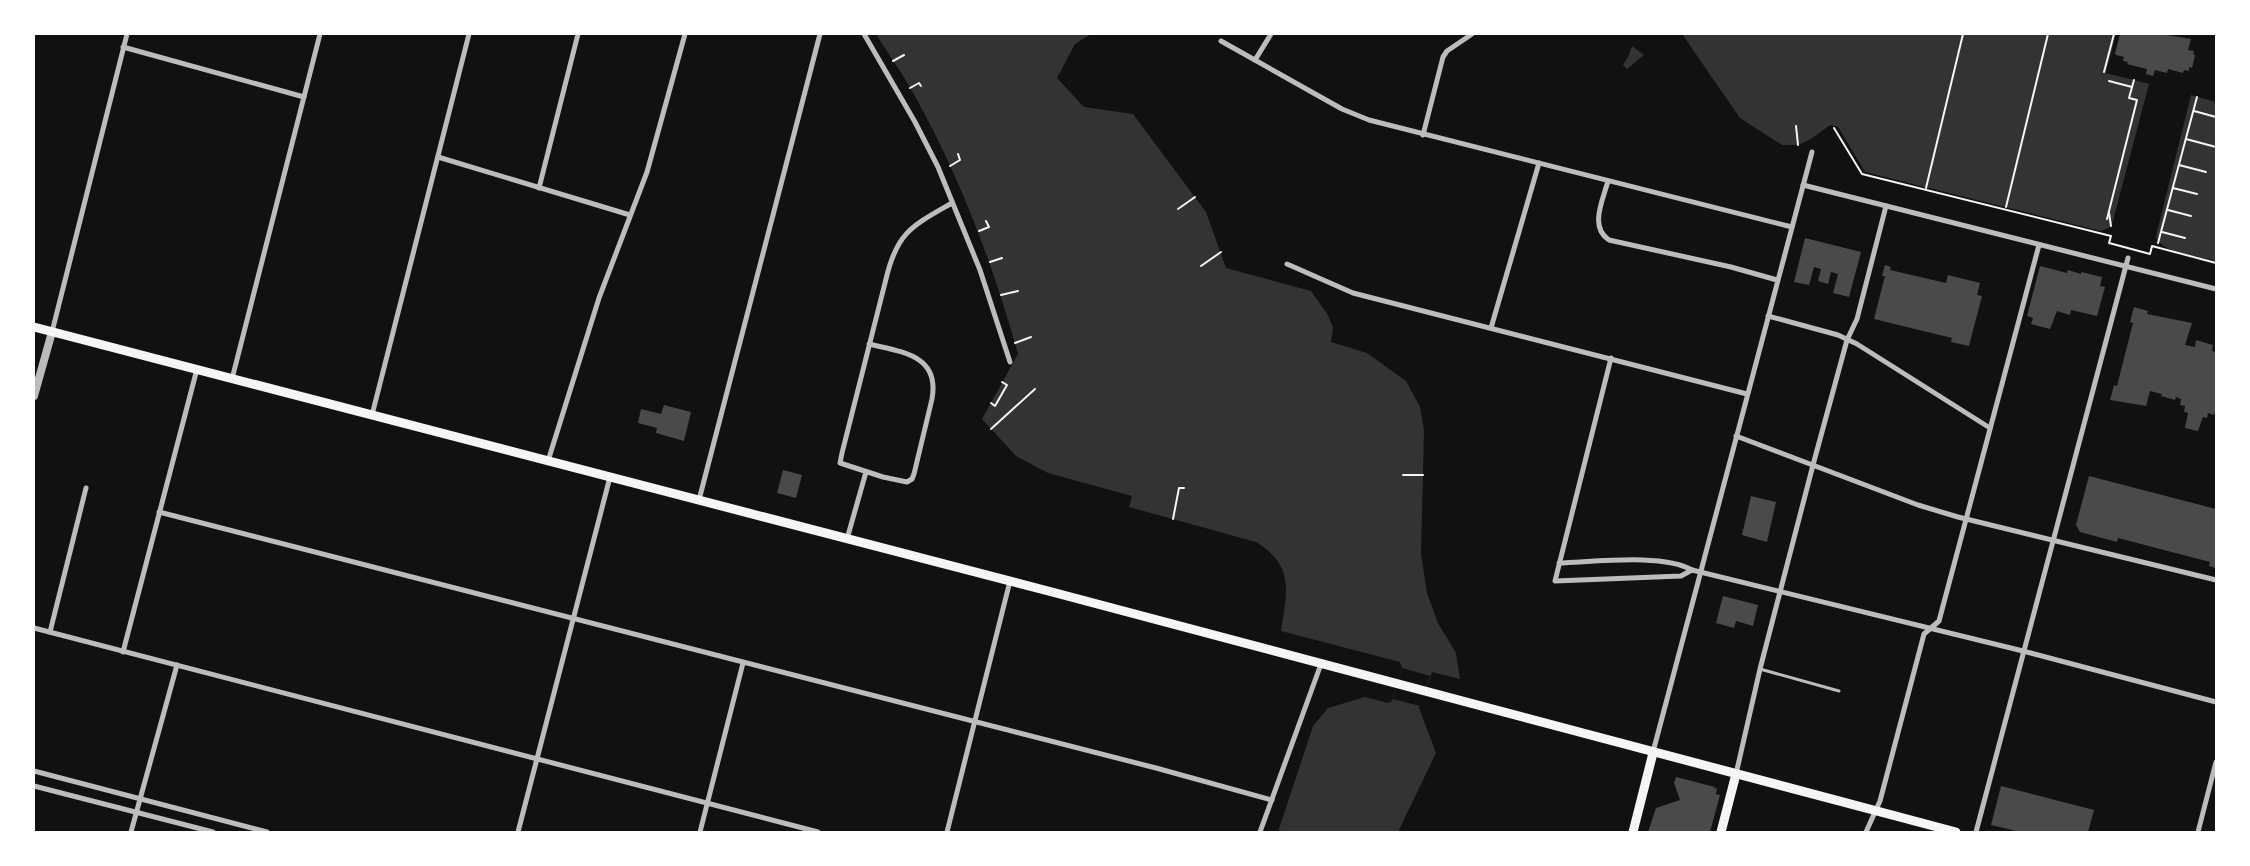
<svg xmlns="http://www.w3.org/2000/svg" width="2250" height="866" viewBox="0 0 2250 866" font-family="'DM Sans',sans-serif">
<style>
.water{fill:#333}
.pier{fill:#111}
.building{fill:#4a4a4a}
.lines{fill:none;stroke-linecap:round;stroke-linejoin:round}
.path{stroke:#f5f5f5;stroke-width:2}
.service{stroke:#bcbcbc;stroke-width:3}
.minor{stroke:#bcbcbc;stroke-width:5}
.tertiary{stroke:#bcbcbc;stroke-width:8}
.secondary{stroke:#f5f5f5;stroke-width:9}
</style>
<rect width="100%" height="100%" fill="#111"/>
<g class="water">
<path d="M876 34H1091L1075 44 1057 78 1084 107 1133 114 1206 212 1226 268 1311 291 1328 315 1333 328 1331 342 1367 353 1406 381 1420 407 1424 430 1421 554 1427 593 1438 623 1456 653 1460 679 1432 672 1419 708 1436 753 1398 832H1278L1313 726 1328 708 1365 697 1388 703 1392 701 1402 668 1400 662 1281 631C1287 592 1295 566 1256 542L1129 507 1132 496 1048 473 1016 456 982 419 1018 354C992 261 958 172 911 89 900 70 887 52 876 34Z"/>
<path d="M1682 34H2116L2106 73 2149 84 2113 221 2109 228 2101 231 1865 172 1838 127 1830 125 1811 139 1798 145H1782L1740 118Z"/>
<path d="M1632 46 1644 55 1627 69 1623 65 1628 57Z"/>
<path d="M2191 95 2216 102V261C2201 257 2158 252 2156 236Z"/>
</g>
<path class="pier" d="M1402 668 1430 676 1420 706 1393 699Z"/>
<g class="building">
<path d="M2120 34H2161L2191 39 2188 50 2194 51 2193 54 2195 55 2192 68 2189 67V71L2184 70 2183 73 2168 69 2167 73 2155 70 2153 76 2146 74 2147 69 2127 64 2128 62 2123 61 2124 57 2116 55 2115 53Z"/>
<path d="M1805 238 1861 252 1849 297 1833 293 1838 274 1831 272 1828 284 1818 281 1821 269 1814 267 1809 285 1794 282Z"/>
<path d="M1885 265 1891 267 1890 270 1946 283 1948 275 1980 283 1977 295 1982 296 1969 346 1951 342 1952 338 1874 319 1885 276H1882Z"/>
<path d="M2040 266 2067 273 2068 270 2081 274V272L2102 277 2100 286 2105 287 2097 316 2071 310 2070 315 2057 311 2050 329 2031 324 2033 318 2027 316Z"/>
<path d="M2134 307 2148 311 2147 314 2192 323 2185 345 2195 347 2196 340 2213 345 2212 351 2216 352V408L2214 415 2208 413 2207 418 2203 417 2198 431 2185 428 2188 413 2184 412 2185 406 2180 405 2181 399 2176 397 2175 400 2161 396 2162 394 2150 391 2146 406 2110 400 2114 385 2117 386 2133 323 2130 322Z"/>
<path d="M664 405 691 412 684 441 656 433 657 428 638 423 641 409 661 414Z"/>
<path d="M783 470 802 475 796 498 777 493Z"/>
<path d="M2089 476 2216 509V568L2209 566 2210 562 2118 538 2117 542 2080 532 2076 525Z"/>
<path d="M1751 496 1776 502 1767 542 1742 535Z"/>
<path d="M1723 596 1758 605 1753 626 1736 621 1734 628 1716 623Z"/>
<path d="M1676 777 1715 787 1714 789 1717 788 1716 794 1720 795 1710 832H1648L1656 808 1680 800 1674 783Z"/>
<path d="M2001 786 2094 810 2088 832H2020L1991 825Z"/>
</g>
<g class="lines">
<g class="path">
<path d="M893 61 904 55"/>
<path d="M2104 72 2114 34"/>
<path d="M2109 81 2132 87"/>
<path d="M910 88 919 83 921 86"/>
<path d="M2194 111 2216 117"/>
<path d="M1796 126 1798 145"/>
<path d="M1834 128 1862 174 2111 236 2109 243 2150 254 2152 246 2216 263"/>
<path d="M2186 139 2216 147"/>
<path d="M2179 165 2206 172"/>
<path d="M950 166 960 160 958 154"/>
<path d="M1926 188 1963 34"/>
<path d="M2173 188 2197 194"/>
<path d="M2006 207 2048 34"/>
<path d="M1178 209 1195 197"/>
<path d="M2168 210 2191 216"/>
<path d="M2109 213 2111 226"/>
<path d="M2107 219 2137 100 2129 98 2134 80"/>
<path d="M979 231 989 227 986 221"/>
<path d="M2162 232 2185 238"/>
<path d="M2158 243 2197 97"/>
<path d="M990 262 1002 258"/>
<path d="M1201 266 1221 252"/>
<path d="M1001 295 1018 291"/>
<path d="M1015 343 1031 337"/>
<path d="M991 403 995 406 1007 385 1002 382"/>
<path d="M991 429 1035 389"/>
<path d="M1403 475H1423"/>
<path d="M1173 519 1179 488H1184"/>
</g>
<path class="service" d="M1760 669 1839 691"/>
<g class="minor">
<path d="M864 34 915 122 938 167 980 270 1010 362"/>
<path d="M1221 41 1342 109 1369 120 1792 227"/>
<path d="M123 47 304 97"/>
<path d="M1255 60 1271 34"/>
<path d="M1423 135 1443 57 1447 51 1472 34"/>
<path d="M438 157 630 215"/>
<path d="M1608 181C1603 200 1589 227 1609 240L1731 267 1777 280"/>
<path d="M1803 185 2216 289"/>
<path d="M539 188 578 34"/>
<path d="M1287 264 1353 293 1747 394"/>
<path d="M1768 316 1838 335 1857 344 1990 428"/>
<path d="M1491 328 1539 163"/>
<path d="M52 332 127 34"/>
<path d="M869 344C902 352 940 355 932 399L914 474 912 479 907 482 883 477 840 463 842 453 886 279C897 232 912 226 952 203"/>
<path d="M1611 358 1555 581 1681 576 1692 570"/>
<path d="M232 379 320 34"/>
<path d="M372 415 469 34"/>
<path d="M1736 436 1918 505 1958 517 2216 580"/>
<path d="M548 461 599 298 647 172 685 34"/>
<path d="M699 500 820 34"/>
<path d="M159 512 1156 768 1272 800"/>
<path d="M847 539 866 472"/>
<path d="M1559 563C1594 562 1663 553 1692 570L2023 651 2216 702"/>
<path d="M34 628 818 832"/>
<path d="M50 632 86 488"/>
<path d="M123 652 197 369"/>
<path d="M1653 752 1812 152"/>
<path d="M34 771 267 832"/>
<path d="M1736 774 1760 669 1813 465 1847 340 1857 319 1886 206"/>
<path d="M34 786 213 832"/>
<path d="M131 832 177 665"/>
<path d="M518 832 610 477"/>
<path d="M700 832 743 663"/>
<path d="M947 832 1010 581"/>
<path d="M1260 832 1321 664"/>
<path d="M1866 832 1880 801 1924 634 1939 621 2039 245"/>
<path d="M1976 832 2128 258"/>
<path d="M2198 832 2216 762"/>
</g>
<path class="tertiary" d="M34 396 52 332"/>
<g class="secondary">
<path d="M34 327 1052 592 1956 832"/>
<path d="M1633 832 1653 753"/>
<path d="M1721 832 1736 774"/>
</g>
</g>
<rect width="2250" height="866" fill="none" stroke="#ffffff" stroke-width="70"/>
</svg>
